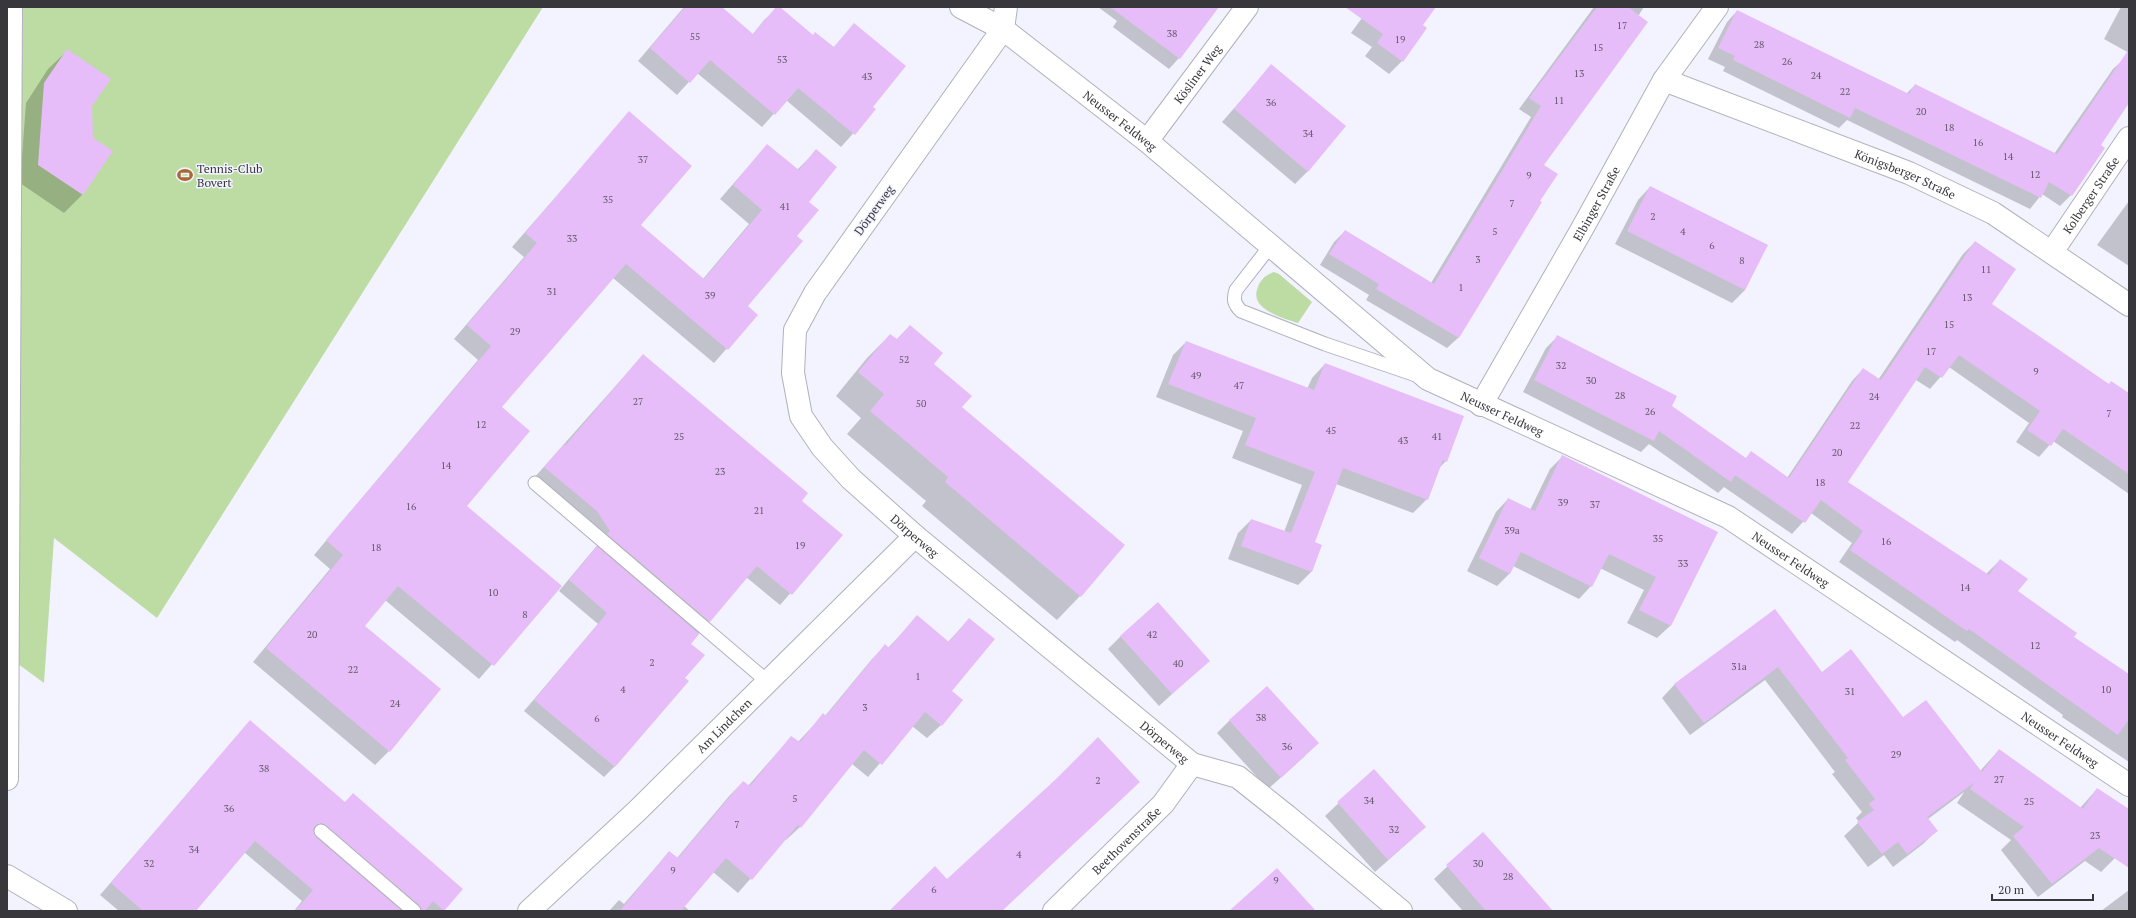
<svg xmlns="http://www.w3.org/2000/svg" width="2136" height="918" viewBox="0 0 2136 918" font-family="'PT Serif',serif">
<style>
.green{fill:#bcdca3}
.shadow{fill:#0003}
.building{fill:#e7bdf9}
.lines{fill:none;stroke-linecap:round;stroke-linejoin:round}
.service-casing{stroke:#b1b1bc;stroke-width:15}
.minor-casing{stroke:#b1b1bc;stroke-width:24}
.service{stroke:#fff;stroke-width:13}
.minor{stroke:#fff;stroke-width:22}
.labels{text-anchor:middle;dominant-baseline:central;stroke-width:3;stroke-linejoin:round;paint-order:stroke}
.number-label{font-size:10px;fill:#64596b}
.street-label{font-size:12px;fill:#38383c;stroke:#f3f3ff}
.poi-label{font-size:12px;fill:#38383c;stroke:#f3f3ff;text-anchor:start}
</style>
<rect width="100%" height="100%" fill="#f3f3ff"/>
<g class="green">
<path d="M23 7H543L157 618 54 538 44 683 14 661Z"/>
<path d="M1274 272 1279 274 1312 302 1298 323C1283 318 1248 309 1258 287 1261 279 1266 275 1274 272Z"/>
</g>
<g class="shadow">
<path d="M684 7H720L752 35 765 19 779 7 813 36 833 48 854 24 871 107 874 110 841 147 786 100 762 127 697 73 677 95 638 61Z"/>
<path d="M1098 7H1218L1179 58 1169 69 1113 27 1117 21Z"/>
<path d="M1370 7H1435L1422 25 1402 61 1389 74 1365 56 1372 47 1351 33Z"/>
<path d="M1594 7H1644L1542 165 1539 201 1540 202 1458 338 1447 348 1366 300 1369 295 1320 265 1334 242 1345 231 1431 283 1531 117 1519 109Z"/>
<path d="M2121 7H2129V53L2104 39Z"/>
<path d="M1737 11 1906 94 1915 85 2054 154 2113 69 2124 59 2129 62V100L2099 145 2071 195 2060 206 2042 194 2030 209 1847 120 1839 128 1723 71 1725 67 1708 59 1727 22Z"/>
<path d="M67 51 92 138 112 152 82 195 64 213 20 183 26 103 48 69Z"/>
<path d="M1271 66 1308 171 1295 184 1222 122Z"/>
<path d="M629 113 640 225 703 279 749 224 720 199 767 145 797 170 816 151 807 202 795 236 746 306 756 315 714 363 613 278 501 407 465 506 561 586 479 679 385 600 363 626 389 751 375 765 253 662 330 569 314 555 478 360 454 339 524 257 512 247Z"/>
<path d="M1650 187 1767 245 1745 290 1732 303 1615 244 1638 200Z"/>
<path d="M2129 201V266L2097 245Z"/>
<path d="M1975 242 1991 304 2109 385 2129 394V494L2053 441 2039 457 2016 442 2029 423 1949 367 1930 389 1916 380 1846 482 1986 574 2000 560 2017 591 2073 637 2129 675V762L2062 717 2063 715 1957 640 1955 642 1839 562 1852 543 1811 513 1792 534 1724 487 1718 493 1649 444 1641 452 1523 392 1546 348 1558 336 1670 406 1745 459 1751 453 1787 478 1852 381 1863 369 1878 380 1963 254Z"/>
<path d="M910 326 961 407 1123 545 1080 596 1057 620 922 506 926 501 847 434 861 418 836 396 867 358 890 335 896 340Z"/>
<path d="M1186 342 1307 389 1312 378 1325 364 1446 461 1439 468 1427 499 1413 513 1336 484 1313 543 1320 546 1311 572 1298 585 1228 559 1238 533 1251 520 1284 532 1302 485 1232 458 1243 431 1156 397 1173 355Z"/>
<path d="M643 355 801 501 841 536 780 605 746 577 690 644 684 678 615 766 604 777 524 711 598 624 559 591 600 542 534 478Z"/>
<path d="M1563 456 1717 533 1670 626 1657 638 1627 623 1644 590 1600 568 1591 586 1579 599 1513 566 1510 573 1497 586 1467 571 1496 512 1508 499 1530 510 1550 469Z"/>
<path d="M1775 610 1821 673 1903 718 1980 771 1999 750 2080 808 2097 789 2129 810V837L2114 859 2101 872 2085 861 2038 897 2001 850 2011 840 1957 803 1964 792 1928 819 1936 831 1923 844 1893 867 1884 855 1868 867 1844 836 1859 822 1856 818 1862 812 1832 774 1835 772 1765 680 1690 735 1662 698 1675 684Z"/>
<path d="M917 617 948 642 969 619 941 725 927 738 912 726 868 777 852 764 800 827 786 840 785 839 738 893 713 872 684 906 690 911H609L619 900 624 904 669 852 677 858 730 795 743 782 748 786 791 737 798 742 823 715 825 716 872 659 885 646 888 648Z"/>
<path d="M1121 636 1208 661 1159 706 1108 649Z"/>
<path d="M1230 720 1305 756 1268 789 1217 733Z"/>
<path d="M250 721 345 803 462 889 443 911H294L302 901 244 852 194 911H119L100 895Z"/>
<path d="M1374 770 1412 839 1375 872 1325 816Z"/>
<path d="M1483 833 1552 911H1463L1434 879Z"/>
<path d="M2129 890V911H2101Z"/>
</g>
<g class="building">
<path d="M685 7H722L753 34 776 7H780L813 35 815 32 834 47 854 23 906 66 873 107 876 109 855 135 798 88 775 115 710 60 690 83 650 48Z"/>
<path d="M1110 7H1219L1180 59Z"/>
<path d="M1345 7H1436L1423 25 1427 28 1403 62 1377 43 1383 34Z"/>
<path d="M1597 7H1628L1648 22 1544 165 1558 174 1540 201 1542 202 1459 338 1376 289 1379 284 1329 254 1345 230 1434 284 1541 106 1529 98Z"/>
<path d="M1737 10 1909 94 1915 84 2057 154 2129 49V103L2101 145 2105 148 2072 196 2049 182 2041 198 1855 108 1850 118 1733 60 1735 56 1718 48Z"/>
<path d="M67 49 111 79 92 106 93 138 113 151 83 195 38 165 44 83Z"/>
<path d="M1271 64 1346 126 1308 172 1234 109Z"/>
<path d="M629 111 692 166 641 225 704 279 762 210 733 185 767 144 799 170 816 149 837 167 809 202 819 210 797 236 803 241 748 306 758 315 728 350 626 264 502 407 530 431 467 506 562 586 494 666 398 586 365 626 441 689 390 752 266 648 343 555 326 540 491 346 467 325 537 243 525 233Z"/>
<path d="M1650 186 1768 245 1745 290 1627 231Z"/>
<path d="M1975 241 2016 269 1992 304 2109 384 2111 381 2129 393V474L2063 429 2051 446 2027 430 2040 411 1959 355 1942 378 1925 367 1848 482 1989 575 2000 559 2028 579 2018 591 2077 633 2074 637 2129 674V719L2118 735 1969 629 1967 631 1850 550 1863 531 1821 500 1805 523 1735 475 1731 482 1659 431 1654 441 1534 380 1557 335 1677 396 1672 406 1746 458 1751 451 1789 478 1863 368 1881 380Z"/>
<path d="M910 325 943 353 934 364 972 396 962 407 1125 545 1081 597 945 482 948 477 870 411 884 394 858 372 890 334 897 339Z"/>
<path d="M1186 341 1314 390 1325 363 1464 416 1447 462 1443 460 1428 500 1343 468 1315 542 1322 545 1312 572 1241 546 1251 519 1291 533 1315 472 1245 445 1256 418 1168 384Z"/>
<path d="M643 354 808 493 802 501 843 535 792 595 757 566 710 622 607 534 610 531 597 511 544 467 564 444 565 446Z"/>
<path d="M1562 455 1718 532 1671 626 1639 610 1656 577 1609 554 1592 587 1521 552 1510 574 1479 558 1508 498 1535 511Z"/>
<path d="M597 546 699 634 691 644 705 655 685 678 689 681 615 767 534 700 607 613 569 580Z"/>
<path d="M1158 602 1210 661 1172 694 1120 636Z"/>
<path d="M1775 609 1822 672 1851 649 1903 717 1926 700 1982 772 1999 749 2083 809 2097 788 2129 809V868L2099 848 2052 884 2013 836 2024 827 1970 789 1975 782 1927 817 1938 831 1907 854 1898 842 1882 854 1857 822 1874 810 1869 804 1875 799 1845 760 1848 758 1778 667 1704 723 1674 684Z"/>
<path d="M917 615 949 642 969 618 995 639 952 691 963 700 942 726 925 712 882 765 864 750 801 828 798 825 752 880 726 858 681 911H620L669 851 678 858 743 781 750 786 791 736 800 742 823 713 826 716 885 644 889 648Z"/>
<path d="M1267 686 1319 743 1281 778 1229 720Z"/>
<path d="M250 720 345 802 353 793 463 889 444 911 433 901 425 911H422L419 905 322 823 315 826 313 829 316 837 402 911H295L313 890 255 841 196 911H143L111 883Z"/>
<path d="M1098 737 1140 782 1002 911H889L935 866 947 879 1056 779Z"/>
<path d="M1374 769 1426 827 1388 860 1337 802Z"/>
<path d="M1483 832 1509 861 1553 911H1486L1479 903 1446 865Z"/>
<path d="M1277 868 1316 911H1229Z"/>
</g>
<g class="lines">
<defs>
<g id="service">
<path d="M1271 245 1236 290C1233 299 1234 304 1241 311L1325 344 1416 375"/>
<path d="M535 483 768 682"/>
<path d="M321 831 414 911"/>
</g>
<g id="minor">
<path id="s1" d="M961 7 1003 29 1147 141 1428 379 1728 517 2129 785"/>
<path id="s2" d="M1006 7 1003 29 815 293 795 330 793 373 801 416 822 447 851 479 915 536 1192 764 1238 777 1287 816 1401 911"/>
<path id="s3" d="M1664 80 1909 173 1993 213 2129 305"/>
<path id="s4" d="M1147 141 1247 7"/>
<path id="s5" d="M2052 252 2129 138"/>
<path id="s6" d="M1481 405 1582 229 1664 80 1717 7"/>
<path d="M7 779 11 7"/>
<path d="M7 876 66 911"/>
<path id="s7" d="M529 911 637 811 915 536"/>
<path id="s8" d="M1054 911 1163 804 1192 764"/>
</g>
</defs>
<use href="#service" class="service-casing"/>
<use href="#minor" class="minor-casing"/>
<use href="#service" class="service"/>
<use href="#minor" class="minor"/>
</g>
<defs>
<symbol id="stadium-bare" viewBox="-9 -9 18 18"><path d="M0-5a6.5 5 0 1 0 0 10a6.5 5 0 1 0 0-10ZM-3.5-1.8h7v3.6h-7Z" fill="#a96932" stroke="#f3f3ff" stroke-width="2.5" paint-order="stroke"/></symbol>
</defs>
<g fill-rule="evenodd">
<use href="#stadium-bare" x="174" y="164" width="22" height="22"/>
</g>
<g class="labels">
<g class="number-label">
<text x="1622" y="25">17</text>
<text x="1172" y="33">38</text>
<text x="695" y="36">55</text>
<text x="1400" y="39">19</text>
<text x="1759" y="44">28</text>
<text x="1598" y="47">15</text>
<text x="782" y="59">53</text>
<text x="1787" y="61">26</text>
<text x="1579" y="73">13</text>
<text x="1816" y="75">24</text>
<text x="867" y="76">43</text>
<text x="1845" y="91">22</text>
<text x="1559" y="100">11</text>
<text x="1271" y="102">36</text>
<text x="1921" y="111">20</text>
<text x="1949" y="127">18</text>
<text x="1308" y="133">34</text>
<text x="1978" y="142">16</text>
<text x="2008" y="156">14</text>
<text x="643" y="159">37</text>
<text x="2035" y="174">12</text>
<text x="1529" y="175">9</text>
<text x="608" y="199">35</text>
<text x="1512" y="203">7</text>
<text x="785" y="206">41</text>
<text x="1653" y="216">2</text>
<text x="1495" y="231">5</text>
<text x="1683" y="231">4</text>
<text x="572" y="238">33</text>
<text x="1712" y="245">6</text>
<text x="1478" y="259">3</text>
<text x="1742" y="260">8</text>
<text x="1986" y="269">11</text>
<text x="1461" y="287">1</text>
<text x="552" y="291">31</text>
<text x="710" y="295">39</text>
<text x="1967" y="297">13</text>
<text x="1949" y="324">15</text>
<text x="515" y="331">29</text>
<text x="1931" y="351">17</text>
<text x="904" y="359">52</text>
<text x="1561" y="365">32</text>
<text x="2036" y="371">9</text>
<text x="1196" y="375">49</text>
<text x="1591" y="380">30</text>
<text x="1239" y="385">47</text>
<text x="1620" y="395">28</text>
<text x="1874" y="396">24</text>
<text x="638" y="401">27</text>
<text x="921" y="403">50</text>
<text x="1650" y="411">26</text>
<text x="2109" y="413">7</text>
<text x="481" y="424">12</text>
<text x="1855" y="425">22</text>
<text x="1331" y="430">45</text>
<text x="679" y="436">25</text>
<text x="1437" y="436">41</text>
<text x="1403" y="440">43</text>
<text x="1837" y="452">20</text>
<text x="446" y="465">14</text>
<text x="720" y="471">23</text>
<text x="1820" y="482">18</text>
<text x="1563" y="502">39</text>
<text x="1595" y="504">37</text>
<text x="411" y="506">16</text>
<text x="759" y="510">21</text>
<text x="1512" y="530">39a</text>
<text x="1658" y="538">35</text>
<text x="1886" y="541">16</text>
<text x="800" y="545">19</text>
<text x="376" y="547">18</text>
<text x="1683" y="563">33</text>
<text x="1965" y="587">14</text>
<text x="493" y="592">10</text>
<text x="525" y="614">8</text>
<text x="312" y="634">20</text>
<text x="1152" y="634">42</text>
<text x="2035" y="645">12</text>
<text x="652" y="662">2</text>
<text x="1178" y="663">40</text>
<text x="1739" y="666">31a</text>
<text x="353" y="669">22</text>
<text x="918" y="676">1</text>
<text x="623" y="689">4</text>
<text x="2106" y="689">10</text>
<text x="1850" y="691">31</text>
<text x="395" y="703">24</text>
<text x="865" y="707">3</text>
<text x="1261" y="717">38</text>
<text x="597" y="718">6</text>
<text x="1287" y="746">36</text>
<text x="1896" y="754">29</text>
<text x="264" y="768">38</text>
<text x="1999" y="779">27</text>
<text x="1098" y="780">2</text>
<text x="795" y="798">5</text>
<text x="1369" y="800">34</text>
<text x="2029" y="801">25</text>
<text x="229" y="808">36</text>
<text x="737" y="824">7</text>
<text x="1394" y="829">32</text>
<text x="2095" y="835">23</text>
<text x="194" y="849">34</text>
<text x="1019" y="854">4</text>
<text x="149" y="863">32</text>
<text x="1478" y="863">30</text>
<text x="673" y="870">9</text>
<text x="1508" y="876">28</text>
<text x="1276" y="880">9</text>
<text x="934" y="889">6</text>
</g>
<g class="street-label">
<text stroke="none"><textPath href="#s4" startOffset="84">Kösliner Weg</textPath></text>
<text stroke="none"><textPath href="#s1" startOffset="196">Neusser Feldweg</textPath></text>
<text stroke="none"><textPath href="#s3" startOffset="259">Königsberger Straße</textPath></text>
<text stroke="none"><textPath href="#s5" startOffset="69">Kolberger Straße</textPath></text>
<text stroke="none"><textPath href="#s6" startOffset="232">Elbinger Straße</textPath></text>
<text transform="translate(874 210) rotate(-54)">Dörperweg</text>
<text stroke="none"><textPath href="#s1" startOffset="680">Neusser Feldweg</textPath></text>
<text stroke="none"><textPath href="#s2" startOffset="641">Dörperweg</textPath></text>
<text stroke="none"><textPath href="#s1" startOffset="1004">Neusser Feldweg</textPath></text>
<text stroke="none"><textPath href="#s7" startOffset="269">Am Lindchen</textPath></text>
<text stroke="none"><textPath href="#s1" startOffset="1328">Neusser Feldweg</textPath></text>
<text stroke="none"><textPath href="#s2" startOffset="965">Dörperweg</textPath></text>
<text stroke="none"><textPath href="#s8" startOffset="101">Beethovenstraße</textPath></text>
</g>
<g class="poi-label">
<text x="197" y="168">Tennis-Club<tspan x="197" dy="14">Bovert</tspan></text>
</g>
</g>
<rect width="2136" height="918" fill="none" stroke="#38383c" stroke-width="16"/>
<path d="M1992 894v6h101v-6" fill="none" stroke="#38383c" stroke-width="2"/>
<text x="1998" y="894" font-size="12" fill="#38383c" stroke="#f3f3ff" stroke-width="3" paint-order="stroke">20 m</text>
</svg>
